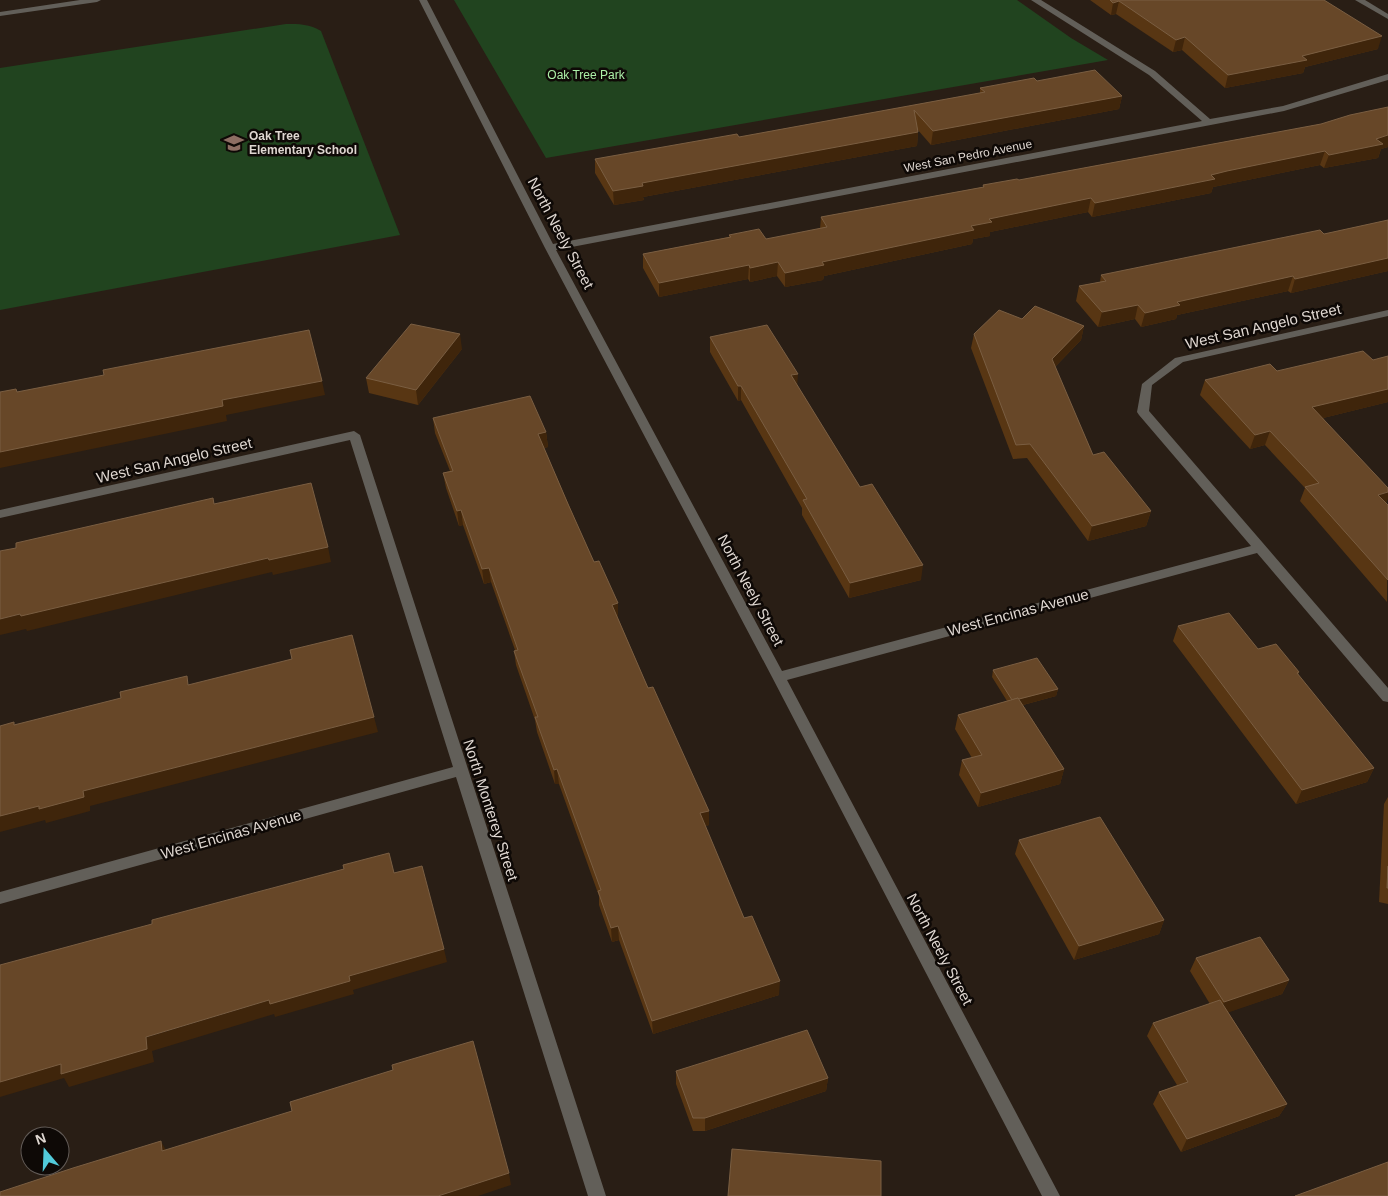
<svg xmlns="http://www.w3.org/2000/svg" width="1388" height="1196" viewBox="0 0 1388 1196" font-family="Arial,sans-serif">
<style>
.green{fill:#21441f}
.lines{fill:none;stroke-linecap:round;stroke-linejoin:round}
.minor{fill:#625f59;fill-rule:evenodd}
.wall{fill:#583613}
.shaded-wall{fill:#3f250b}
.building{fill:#674728;stroke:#7a5e42}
.labels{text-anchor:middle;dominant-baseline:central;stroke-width:5;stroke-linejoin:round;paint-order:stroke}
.far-park-label{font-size:12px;fill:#acf0a7;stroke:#0e0906}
.far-poi-label{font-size:12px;font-weight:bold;fill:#dfd7d1;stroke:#0e0906;text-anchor:start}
.far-street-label{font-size:12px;fill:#dfd7d1;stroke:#0e0906}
.street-label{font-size:15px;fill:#dfd7d1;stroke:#0e0906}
</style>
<rect width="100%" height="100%" fill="#291e15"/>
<g class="green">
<path d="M454 0H1017L1071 38 1108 60 546 158Z"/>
<path d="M286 24C299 24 310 24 321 31L400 235 0 310V68Z"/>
</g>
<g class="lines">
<g class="minor">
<path d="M80 0H101L97 2 0 16V12Z"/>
<path d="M419 0H427L553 244 1202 121 1149 75 1031 0H1041L1155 71 1210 119 1283 106 1388 74V80L1284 111 556 250 782 671 1251 546 1139 415 1137 412 1142 384 1175 358 1388 310V316L1183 362 1152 385 1149 411 1388 688V702L1383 701 1257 553 787 680 1060 1196H1042L772 677 545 248Z"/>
<path d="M1355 0H1365L1388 14V19Z"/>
<path d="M354 431 360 435 606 1196H588L456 777 0 904V892L453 767 350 440 0 518V510Z"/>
</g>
</g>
<g class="wall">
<path d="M1090 0H1324L1378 49 1305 67 1303 73 1225 88 1182 50 1173 52 1116 14 1111 15Z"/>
<path d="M1037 81 1122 96 1119 109 931 145 917 129 918 132 917 146 643 197 644 200 614 205 595 173V159L739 137 980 93V88Z"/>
<path d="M1388 107V147L1381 149 1378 158 1324 168 1320 165 1223 185 1213 187 1211 193 1092 217 1088 212 990 232V236L973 239 972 244 824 276 823 280 785 287 777 276 750 282 748 279 659 297 643 268V254L729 237V235L766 239 820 229 821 217 983 187V185L1019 180 1321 124Z"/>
<path d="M1388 220V271L1291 293 1288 291 1177 315 1176 319 1141 327 1135 319 1098 327 1076 301 1079 286 1100 282 1101 275 1324 234Z"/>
<path d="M1022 319 1084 326 1081 340 1055 367 1093 455 1151 511 1146 526 1088 541 1027 458 1013 459 971 348 974 334Z"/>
<path d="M710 337 797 385 860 487 921 580 849 598 802 515V508L741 400 738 401 710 352Z"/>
<path d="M462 349 418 405 369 393 366 378Z"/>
<path d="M1388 356V402L1323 418 1388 505 1387 602 1300 501 1305 488 1265 445 1250 449 1200 395 1205 380 1373 360Z"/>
<path d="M433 418 546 432 548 447 544 448 618 618 648 688 709 825 705 826 744 918 779 995 653 1034 619 940 612 942 599 905V896L559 784H555L537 732 535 720 516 665 514 651 515 650 491 582 484 584 463 525 459 526 446 488 443 473 450 471 435 433Z"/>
<path d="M1178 626 1258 649 1299 672 1298 675 1374 768 1367 782 1296 804 1173 641Z"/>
<path d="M993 670 1058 689 1056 696 1023 705 1064 769 1060 784 978 807 959 775 962 760 972 758 955 729 958 715 1007 701 992 677Z"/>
<path d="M1388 797V904L1379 902 1384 804Z"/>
<path d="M1019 840 1164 920 1159 934 1074 960 1015 854Z"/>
<path d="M1196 958 1289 980 1282 994 1228 1012 1287 1104 1279 1116 1181 1152 1153 1104 1159 1092 1177 1085 1147 1036 1153 1023 1210 1004 1190 971Z"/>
<path d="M676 1071 828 1078 826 1091 705 1131H693L676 1084Z"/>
</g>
<g class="shaded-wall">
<path d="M1119 1 1116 14 1111 15 1113 3Z"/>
<path d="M1382 36 1378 49 1305 67 1303 73 1225 88 1228 75Z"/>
<path d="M1185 37 1182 50 1173 52 1176 40Z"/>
<path d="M1122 96 1119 109 931 145 933 131Z"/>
<path d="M918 132 917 146 643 197 644 200 614 205 613 191 642 183Z"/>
<path d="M1388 135V147L1381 149 1378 158 1324 168 1329 155Z"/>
<path d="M1325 151 1320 165 1223 185 1213 187 1211 193 1092 217 1095 203 1227 171Z"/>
<path d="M1091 198 1088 212 990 232V236L973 239 972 244 824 276 823 280 785 287V273L822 262 971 226 989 219Z"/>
<path d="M1388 258V271L1291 293 1295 279Z"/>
<path d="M778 262 777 276 750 282V268Z"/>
<path d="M749 265 748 279 659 297V283Z"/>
<path d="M1293 276 1288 291 1177 315 1176 319 1141 327 1145 313 1177 302Z"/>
<path d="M1138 305 1135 319 1098 327 1102 312Z"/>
<path d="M1084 326 1081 340 1049 373 1052 359Z"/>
<path d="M460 334 462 349 418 405 416 390Z"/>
<path d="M798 374 797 388 791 375Z"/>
<path d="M322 381 325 395 226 415 227 421 0 468V452L222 400Z"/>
<path d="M738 386H741V400L738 401Z"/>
<path d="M1388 389V402L1307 422 1312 407Z"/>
<path d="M1270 431 1265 445 1250 449 1255 435Z"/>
<path d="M546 432 548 447 539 449 538 434Z"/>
<path d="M1388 492V499L1385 506 1378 495Z"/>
<path d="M461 510 463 525 459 526 457 511Z"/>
<path d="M1151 511 1146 526 1088 541 1092 526Z"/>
<path d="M328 547 331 562 273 575 272 572 27 631 26 629 0 635V619L268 558Z"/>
<path d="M923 565 921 580 849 598 850 583Z"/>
<path d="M489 568 491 582 484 584 482 569Z"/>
<path d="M618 603V618L613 619 612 605Z"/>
<path d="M1058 689 1056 696 1011 708 1013 701Z"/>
<path d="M374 717 378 732 90 806V811L46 823 45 820 0 832V816L83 791Z"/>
<path d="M1374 768 1367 782 1296 804 1302 790Z"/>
<path d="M557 769 559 784H555L554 770Z"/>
<path d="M1064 769 1060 784 978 807 981 793Z"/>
<path d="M709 811V825L700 828V813Z"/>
<path d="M1164 920 1159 934 1074 960 1079 946Z"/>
<path d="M618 926 619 940 612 942 611 928Z"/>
<path d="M444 949 447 962 353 990 354 994 275 1017 274 1014 152 1051 154 1062 69 1087 64 1078 0 1097V1082L349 976Z"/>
<path d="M1289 980 1282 994 1218 1016 1224 1002Z"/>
<path d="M780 981 779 995 653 1034 652 1021Z"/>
<path d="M828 1078 826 1091 705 1131V1118Z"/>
<path d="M1287 1104 1279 1116 1181 1152 1187 1139Z"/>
<path d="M161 1141 168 1154 162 1151Z"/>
<path d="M509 1173 511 1185 478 1196H438Z"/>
</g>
<g class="building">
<path d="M1110 0H1324L1382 36 1302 56 1307 60 1228 75 1185 37 1176 40 1119 1 1113 3Z"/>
<path d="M1095 70 1122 96 933 131 914 110 918 132 642 183 643 186 613 191 595 159 737 134 739 137 985 92 980 88 1034 78 1037 81Z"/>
<path d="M1388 107V135L1376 139 1383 144 1329 155 1325 151 1227 171 1211 175 1215 179 1095 203 1091 198 989 219 992 222 971 226 974 230 822 262 824 265 785 273 778 262 750 268 749 265 659 283 643 254 731 237 729 235 759 229 766 239 827 227 821 217 984 187 983 185 1017 179 1019 180 1321 124 1350 115Z"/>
<path d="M1388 220V258L1295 279 1293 276 1177 302 1180 305 1145 313 1138 305 1102 312 1079 286 1106 281 1101 275 1320 230 1324 234Z"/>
<path d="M1035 306 1084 326 1052 359 1093 455 1104 452 1151 511 1092 526 1030 444 1016 445 974 334 999 310 1022 319Z"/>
<path d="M411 324 460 334 416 390 366 378Z"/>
<path d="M767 325 798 374 791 375 860 487 872 484 923 565 850 583 803 500 807 499 741 386H738L710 337Z"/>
<path d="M309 330 322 381 222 400 223 406 0 452V392L16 389 17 392 104 375 103 370Z"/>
<path d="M1363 351 1373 360 1388 356V389L1312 407 1388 488V492L1378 495 1388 505V580L1305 487 1319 483 1270 431 1255 435 1205 380 1270 364 1277 371Z"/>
<path d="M530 396 546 432 538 434 568 504 594 562 599 561 618 603 612 605 648 688 653 687 709 811 700 813 744 918 752 916 780 981 652 1021 618 926 611 928 598 891 601 890 557 769 554 770 535 717H538L514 651 518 650 489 568 482 569 461 510 457 511 443 473 453 471 433 418Z"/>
<path d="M311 483 328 547 269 560 268 558 21 616 20 614 0 619V551L16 548V543L213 498 214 504Z"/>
<path d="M1229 613 1258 649 1276 644 1299 672 1297 673 1374 768 1302 790 1178 626Z"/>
<path d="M352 635 374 717 83 791 84 797 39 809V806L0 816V726L14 722V725L121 698 120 692 187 676 188 685 292 659 290 650Z"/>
<path d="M1037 658 1058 689 1019 699 1018 698 1012 700 993 670Z"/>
<path d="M1018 698 1064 769 981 793 962 760 982 755 958 715Z"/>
<path d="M1100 817 1164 920 1079 946 1019 840Z"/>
<path d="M389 853 394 873 422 866 444 949 349 976 350 981 270 1004 269 1000 146 1037 147 1049 61 1074V1064L0 1082V965L152 924V920L344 869 343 865Z"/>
<path d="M1388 866V888H1387Z"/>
<path d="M1260 937 1289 980 1224 1002 1196 958Z"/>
<path d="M1220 1000 1287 1104 1187 1139 1159 1092 1188 1082 1153 1023Z"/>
<path d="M807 1030 828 1078 705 1118H693L676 1071Z"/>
<path d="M473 1041 509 1173 438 1196H0V1192L73 1168 161 1141 162 1151 292 1111 290 1102 393 1070 392 1065Z"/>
<path d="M732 1149 881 1161V1196H728Z"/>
<path d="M1388 1162V1196H1295Z"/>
</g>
<defs>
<symbol id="school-bare" viewBox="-9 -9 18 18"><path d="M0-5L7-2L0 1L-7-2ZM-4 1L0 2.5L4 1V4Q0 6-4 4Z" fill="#8d6e63" stroke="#0e0906" stroke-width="2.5" paint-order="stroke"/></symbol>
</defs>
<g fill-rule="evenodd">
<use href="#school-bare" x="220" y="129" width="28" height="28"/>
</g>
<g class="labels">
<g class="far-park-label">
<text x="586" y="75">Oak Tree Park</text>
</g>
<g class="far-poi-label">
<text x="249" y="136">Oak Tree<tspan x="249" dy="14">Elementary School</tspan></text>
</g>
<g class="far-street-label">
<text transform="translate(968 156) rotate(-11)">West San Pedro Avenue</text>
</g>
<g class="street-label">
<text transform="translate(561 233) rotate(62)">North Neely Street</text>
<text transform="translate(1263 326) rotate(-13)">West San Angelo Street</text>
<text transform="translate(174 460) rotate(-13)">West San Angelo Street</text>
<text transform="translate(751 590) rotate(62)">North Neely Street</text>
<text transform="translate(1018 612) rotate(-15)">West Encinas Avenue</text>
<text transform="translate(491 810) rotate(72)">North Monterey Street</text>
<text transform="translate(231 834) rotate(-16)">West Encinas Avenue</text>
<text transform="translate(940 949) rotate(62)">North Neely Street</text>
</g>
</g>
<g transform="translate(45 1151) rotate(341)"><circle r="24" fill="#0e0906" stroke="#625b57"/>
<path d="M0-4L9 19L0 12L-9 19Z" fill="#52cbda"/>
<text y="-8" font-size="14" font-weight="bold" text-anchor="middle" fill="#dfd7d1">N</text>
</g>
</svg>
